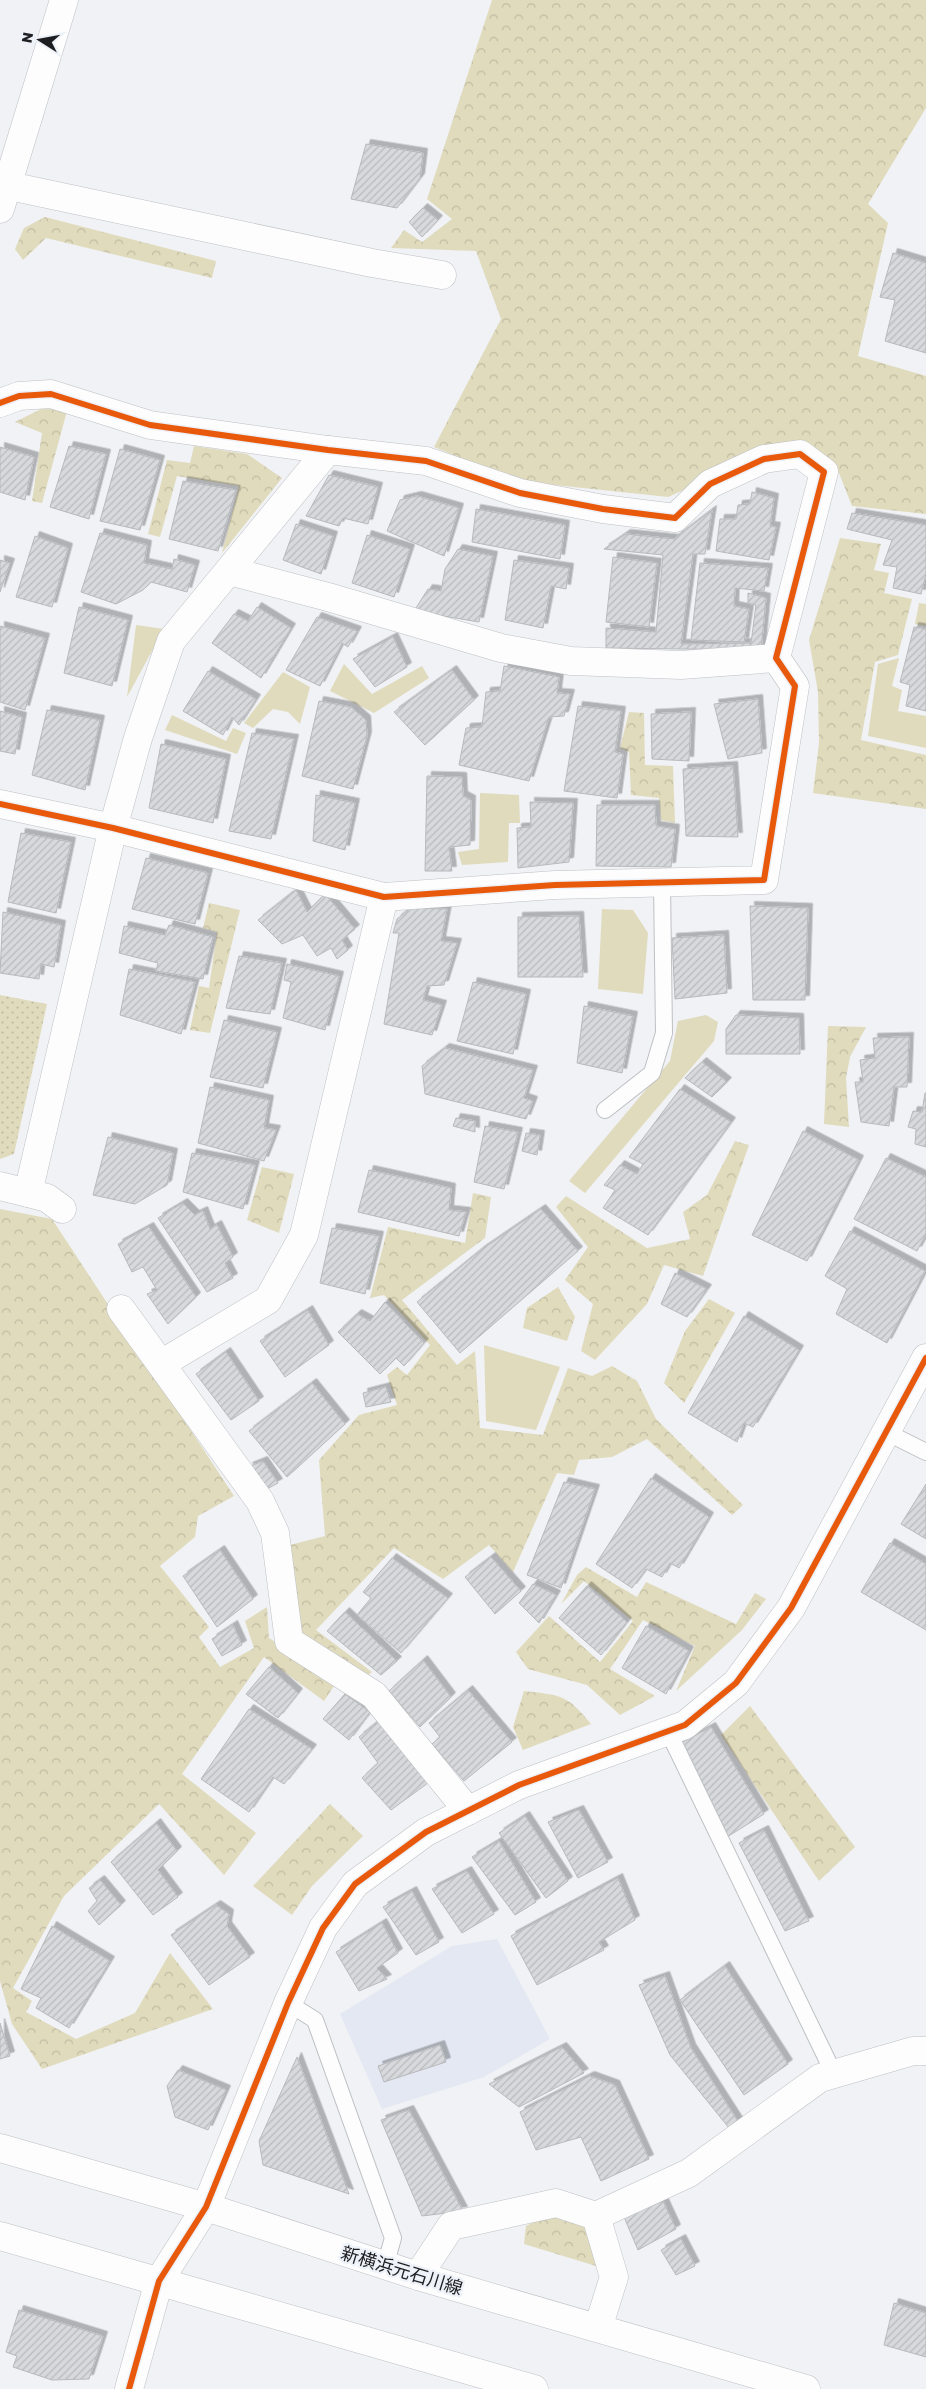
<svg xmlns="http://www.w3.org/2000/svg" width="926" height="2389" viewBox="0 0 926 2389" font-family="'Golos Text','Noto Sans JP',sans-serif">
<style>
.built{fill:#e3e8f2}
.green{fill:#e1dbbd}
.forest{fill:url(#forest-crowns)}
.park{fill:url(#park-dots)}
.building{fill:url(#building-hatch);stroke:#b8b9bc;filter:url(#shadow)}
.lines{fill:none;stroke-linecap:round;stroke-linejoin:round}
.service-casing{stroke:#bec0c3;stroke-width:18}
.minor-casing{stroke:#bec0c3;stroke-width:29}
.tertiary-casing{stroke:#bec0c3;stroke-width:29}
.service{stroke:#fdfdfe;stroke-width:16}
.minor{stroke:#fdfdfe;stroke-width:28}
.tertiary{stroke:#fdfdfe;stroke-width:28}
.cycleway-casing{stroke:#edf1f8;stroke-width:9}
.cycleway{stroke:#e8590c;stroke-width:6}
.labels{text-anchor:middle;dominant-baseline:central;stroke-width:4.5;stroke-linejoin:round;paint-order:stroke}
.street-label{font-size:18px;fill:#1d1e21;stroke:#edf1f8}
</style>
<defs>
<pattern id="forest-crowns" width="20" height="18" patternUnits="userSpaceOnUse" patternTransform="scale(1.25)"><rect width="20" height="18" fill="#e1dbbd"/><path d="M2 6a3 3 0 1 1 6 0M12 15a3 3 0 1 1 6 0" fill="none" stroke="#c1bca2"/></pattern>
<pattern id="park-dots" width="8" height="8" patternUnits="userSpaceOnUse" patternTransform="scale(1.25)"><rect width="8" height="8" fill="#e1dbbd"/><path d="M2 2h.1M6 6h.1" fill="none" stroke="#c1bca2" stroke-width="1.8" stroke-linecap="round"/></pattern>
<pattern id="building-hatch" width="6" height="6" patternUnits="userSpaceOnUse" patternTransform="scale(1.25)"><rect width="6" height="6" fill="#d7d9dc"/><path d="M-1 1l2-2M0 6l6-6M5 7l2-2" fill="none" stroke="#b8babc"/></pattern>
<filter id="shadow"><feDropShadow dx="4.5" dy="-4.5" stdDeviation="0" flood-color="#0004"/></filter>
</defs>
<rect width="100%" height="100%" fill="#f0f2f5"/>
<path class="built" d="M497 1939 550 2039 484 2077 382 2109 340 2014 452 1946Z"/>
<g class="green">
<path d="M919 603 926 604V626L915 624Z"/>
<path d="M136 625 164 629 127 697Z"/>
<path d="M899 658 892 686 902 690 898 711 926 716V748L868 736 878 664Z"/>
<path d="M344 664 372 694 422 666 429 678 374 713 330 691Z"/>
<path d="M283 672 310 687 300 724 288 712 273 709 253 728 244 723Z"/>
<path d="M172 715 226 741 233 728 246 733 237 754 165 730Z"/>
<path d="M480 793 519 795 520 823H509L508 862 462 865 458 852 479 849Z"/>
<path d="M602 909 633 910 648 933 643 994 598 989Z"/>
<path d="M706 1015 718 1022 714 1041 585 1193 569 1181 670 1061 678 1021Z"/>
<path d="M484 1345 560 1367 536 1430 486 1421Z"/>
</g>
<g class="forest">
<path d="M492 0H926V108L868 204 888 223 858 356 926 376V514L852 506 835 463 796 440 668 497 517 481 434 447 501 319 476 251 391 248 404 230 422 242 452 219 427 199Z"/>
<path d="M45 217 216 261 212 278 46 238 23 260 15 249 24 228Z"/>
<path d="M43 408 67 411 42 503 32 501 42 433 15 422Z"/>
<path d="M194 446 247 454 282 478 222 553 239 486 177 476 160 537 148 534 167 460 190 463Z"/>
<path d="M840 538 881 544 874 570 889 573 884 593 912 599 898 655 875 662 861 740 926 755V809L813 793 819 743 818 692 809 640Z"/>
<path d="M629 712 644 713 645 765 673 766 675 823 661 820 659 798 631 795 629 752 620 748Z"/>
<path d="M209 903 240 910 210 1033 190 1030 199 986 209 988 217 932 203 928Z"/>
<path d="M828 1026 866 1027 850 1057 846 1078 849 1127 824 1124Z"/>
<path d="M735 1141 749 1145 703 1276 664 1265 647 1304 595 1360 581 1351 593 1304 565 1280 588 1247 556 1207 566 1196 647 1248 690 1239 683 1212 707 1195Z"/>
<path d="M262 1167 294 1174 279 1233 247 1220Z"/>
<path d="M473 1193 491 1197 485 1238 402 1300 457 1365 475 1351 480 1428 543 1435 568 1368 592 1376 612 1366 637 1381 656 1419 743 1505 732 1515 647 1439 612 1457 579 1460 574 1475 557 1473 513 1572 489 1545 443 1579 394 1548 316 1630 372 1672 362 1680 296 1639 286 1546 325 1536 319 1460 359 1415 397 1405 387 1375 397 1367 407 1375 430 1345 384 1295 370 1298 388 1227 465 1243Z"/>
<path d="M0 1209 52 1219 234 1496 198 1516 195 1537 160 1566 209 1627 199 1637 220 1667 254 1648 245 1621 267 1607 269 1638 336 1683 324 1701 264 1657 182 1774 256 1833 224 1875 159 1804 64 1896 13 1988 32 2001 26 2012 76 2039 135 2013 170 1953 213 2009 42 2069 12 2024 0 1981Z"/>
<path d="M558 1287 575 1317 567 1341 523 1328 527 1308Z"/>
<path d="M709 1299 735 1313 684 1403 664 1383 685 1331Z"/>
<path d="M586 1567 637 1597 646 1582 736 1624 755 1593 766 1599 742 1630 676 1691 695 1646 643 1620 610 1669 655 1696 620 1715 587 1685 528 1669 516 1652 549 1616 600 1662 633 1621 584 1581 561 1604 577 1575Z"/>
<path d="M524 1691C560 1695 567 1694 591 1724L523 1750 513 1727Z"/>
<path d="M750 1706 855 1847 819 1881 721 1735Z"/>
<path d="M330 1804 363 1836 312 1886 292 1915 253 1886Z"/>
<path d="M554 2212 589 2221 596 2266 524 2244 526 2226Z"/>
</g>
<path class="park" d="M0 995 47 1004 14 1154 0 1159Z"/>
<g class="building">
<path d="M366 144 423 153 420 178 397 208 351 199Z"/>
<path d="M423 208 438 220 422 237 409 222Z"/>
<path d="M893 253 926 263V353L885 341 895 300 880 297Z"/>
<path d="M69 446 106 454 89 519 50 507Z"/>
<path d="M0 447 34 457 25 500 0 492Z"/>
<path d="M120 449 160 460 140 530 100 521Z"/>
<path d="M329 475 378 487 368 524 343 518 339 526 306 516Z"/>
<path d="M183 481 236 490 218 551 169 539Z"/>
<path d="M752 492 774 498 770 526 776 527 769 560 716 551 720 519H736L738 505 750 504Z"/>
<path d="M417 496 459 508 444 556 387 531 400 500Z"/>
<path d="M476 509 565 525 560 559 472 542Z"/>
<path d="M712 510 705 554H693L681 644 751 643 756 605 748 603V593L766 598 761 650 606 648V628L656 632 663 555 604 549 626 534 674 539Z"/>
<path d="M852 513 926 525V574L921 594 893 588 897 567 883 565 892 540 847 529Z"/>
<path d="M296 524 333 536 321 574 283 560Z"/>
<path d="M100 533 147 545 144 563 172 569 174 559 195 565 187 592 151 582 143 590 116 604 81 592Z"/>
<path d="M367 535 410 549 394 597 352 583Z"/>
<path d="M35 536 68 548 52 607 16 597Z"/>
<path d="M458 549 493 556 479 622 414 611 428 589 441 591 445 569Z"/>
<path d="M613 557 657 563 649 627 606 622Z"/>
<path d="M0 560 10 563 0 592Z"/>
<path d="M514 560 569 568 566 589 551 586 543 628 505 620Z"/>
<path d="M700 563 768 568 764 591 735 588 734 606 749 609 744 642 691 640Z"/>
<path d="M79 607 128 620 112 686 64 673Z"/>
<path d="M257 607 291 628 261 678 212 643 234 614 248 621Z"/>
<path d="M317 617 357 631 348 647 342 643 320 686 286 670Z"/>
<path d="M0 626 45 638 25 710 0 702Z"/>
<path d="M914 627 926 629V711L906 706 910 685 900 682Z"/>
<path d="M393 637 407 667 375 687 353 659Z"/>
<path d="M504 666 559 677 557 693 570 694 564 716 549 717 529 781 459 765 466 728 482 727 486 692 500 691Z"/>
<path d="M452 670 474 700 425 745 394 712Z"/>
<path d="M208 671 256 699 239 725 232 717 223 735 183 711Z"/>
<path d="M758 699 762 753 728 759 714 704Z"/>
<path d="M319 701 351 707 366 720 367 736 353 789 302 776Z"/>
<path d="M578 706 621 711 615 752 623 754 617 798 564 791Z"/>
<path d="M47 710 100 720 85 790 32 775Z"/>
<path d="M0 711 22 717 15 754 0 751Z"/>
<path d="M691 712 689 761 652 759 651 714Z"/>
<path d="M252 733 294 739 271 839 229 831Z"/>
<path d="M161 744 226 759 213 823 149 808Z"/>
<path d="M733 766 738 837 686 836 683 769Z"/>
<path d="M427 776 462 777 463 796 471 800 470 845 449 847 452 871H425Z"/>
<path d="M316 795 355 803 345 850 313 841Z"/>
<path d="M530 802 573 803 569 862 518 868 517 828 531 827Z"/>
<path d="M597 805H655L656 826 675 829 671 867 596 866Z"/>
<path d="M21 833 71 842 56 913 8 902Z"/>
<path d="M146 858 208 873 195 924 132 909Z"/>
<path d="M296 890 307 912 325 894 355 929 342 940 348 950 337 959 331 948 317 956 303 935 282 944 258 920Z"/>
<path d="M750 906 808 908 805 1000H753Z"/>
<path d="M411 908 447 909 441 941 457 943 444 985 427 986 423 1000 442 1005 432 1035 384 1024 399 933H393L397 919Z"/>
<path d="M3 912 61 925 54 967 41 964 39 979 0 973Z"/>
<path d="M579 916 583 977H518V917Z"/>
<path d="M169 925 213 937 203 979 156 971 158 963 119 953 124 926 165 935Z"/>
<path d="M724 935 727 993 675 999 672 938Z"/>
<path d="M239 956 282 963 270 1014 226 1008Z"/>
<path d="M287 964 339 976 325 1030 283 1018 291 982 284 980Z"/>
<path d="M129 969 195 982 181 1034 120 1015Z"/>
<path d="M473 982 526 994 513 1054 457 1041Z"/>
<path d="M584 1006 633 1016 622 1073 577 1063Z"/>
<path d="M736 1015 799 1018 800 1054H726V1029Z"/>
<path d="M224 1020 277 1032 263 1088 210 1077Z"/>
<path d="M909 1037 907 1087H894L889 1126 861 1122 855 1082H863L860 1060 875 1058 873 1038Z"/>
<path d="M445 1048 533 1070 524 1098 533 1101 526 1119 425 1094 422 1066Z"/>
<path d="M702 1062 727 1082 712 1097 685 1078Z"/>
<path d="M210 1087 269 1100 264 1128 276 1130 264 1161 198 1143Z"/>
<path d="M680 1089 731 1122 648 1235 603 1208 615 1190 604 1185 620 1165 637 1174 643 1164 629 1157Z"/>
<path d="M925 1093H926V1147L915 1144 916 1129 908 1127 913 1111 922 1112Z"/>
<path d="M456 1118 475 1121V1132L453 1126Z"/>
<path d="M485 1126 518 1132 504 1189 474 1182Z"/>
<path d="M803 1131 859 1160 807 1261 752 1235Z"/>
<path d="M526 1133 540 1135 537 1155 522 1151Z"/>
<path d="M108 1137 173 1153 167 1185 135 1204 93 1195Z"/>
<path d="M192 1153 255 1165 243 1209 183 1192Z"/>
<path d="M886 1158 926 1177V1234L917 1251 854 1219Z"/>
<path d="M369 1170 451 1188 449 1210 466 1212 459 1236 358 1212Z"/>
<path d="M183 1203 195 1215 203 1211 210 1229 217 1225 233 1257 225 1263 233 1278 207 1292 158 1218Z"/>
<path d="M541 1209 578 1251 460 1353 417 1302 481 1250Z"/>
<path d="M149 1227 196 1297 168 1324 147 1294 157 1290 143 1267 132 1272 118 1244Z"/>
<path d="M332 1228 379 1236 365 1294 320 1283Z"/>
<path d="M850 1231 925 1271 887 1343 836 1314 847 1289 825 1276Z"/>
<path d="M675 1273 707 1289 687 1317 661 1304Z"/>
<path d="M385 1302 424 1343 404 1366 396 1358 380 1374 338 1332 357 1314 370 1321Z"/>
<path d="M308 1310 329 1345 285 1377 260 1341Z"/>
<path d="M744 1316 799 1350 753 1427 744 1423 737 1442 688 1413Z"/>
<path d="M226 1352 259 1401 231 1420 196 1374Z"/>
<path d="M312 1383 345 1424 287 1477 249 1431Z"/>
<path d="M386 1387 391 1402 366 1407 363 1393Z"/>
<path d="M263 1461 278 1483 267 1489 248 1467Z"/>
<path d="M651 1478 709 1517 679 1568 670 1563 662 1577 646 1569 632 1588 596 1564Z"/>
<path d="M564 1482 595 1489 561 1588 527 1575Z"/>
<path d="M926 1484V1539L901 1524Z"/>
<path d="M890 1543 926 1564V1630L861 1592Z"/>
<path d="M220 1550 253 1599 217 1627 183 1576Z"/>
<path d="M491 1557 521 1591 495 1614 465 1577Z"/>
<path d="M392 1558 448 1598 401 1653 357 1615 371 1598 363 1592Z"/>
<path d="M533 1584 556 1595 539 1623 519 1603Z"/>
<path d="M587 1586 627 1622 601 1655 559 1618Z"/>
<path d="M345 1612 397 1661 381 1675 327 1631Z"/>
<path d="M233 1625 242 1645 222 1656 212 1639Z"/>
<path d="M646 1626 689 1651 666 1694 622 1668Z"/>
<path d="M423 1660 451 1697 420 1727 389 1691Z"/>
<path d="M269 1667 298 1693 278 1718 246 1694Z"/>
<path d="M468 1690 512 1742 464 1781 432 1744 440 1737 429 1723Z"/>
<path d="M345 1694 370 1712 349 1740 323 1719Z"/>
<path d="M249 1709 312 1749 284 1784 273 1777 249 1812 201 1779Z"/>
<path d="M380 1720 428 1783 391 1810 362 1778 378 1763 359 1737Z"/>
<path d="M711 1727 764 1814 727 1837 681 1743Z"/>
<path d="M579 1810 608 1862 578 1878 548 1822Z"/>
<path d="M525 1816 568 1881 546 1898 499 1833Z"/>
<path d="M156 1823 177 1851 158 1870 178 1897 153 1915 111 1862Z"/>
<path d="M764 1830 809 1921 785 1931 739 1843Z"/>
<path d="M499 1841 536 1902 515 1915 472 1857Z"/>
<path d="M467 1871 494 1914 462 1933 432 1889Z"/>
<path d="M618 1878 635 1920 599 1942 604 1950 537 1985 511 1936Z"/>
<path d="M100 1880 121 1905 99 1925 88 1911 97 1901 89 1888Z"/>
<path d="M412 1891 439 1942 416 1955 383 1907Z"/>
<path d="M216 1905 229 1914 227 1926 250 1957 209 1985 171 1935Z"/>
<path d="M382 1923 398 1953 377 1968 387 1979 359 1991 336 1952Z"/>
<path d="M52 1926 110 1961 69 2028 36 2008 41 1998 21 1989Z"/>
<path d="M725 1966 788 2064 744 2095 680 2000Z"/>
<path d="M665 1976 691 2048 739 2123 729 2128 670 2055 639 1985Z"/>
<path d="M0 2023 10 2056 0 2059Z"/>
<path d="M440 2045 446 2062 384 2082 378 2066Z"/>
<path d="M562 2047 584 2073 519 2107 489 2084Z"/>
<path d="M297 2057 349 2194 263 2165 259 2141Z"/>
<path d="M178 2070 226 2090 208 2130 175 2117 167 2086Z"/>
<path d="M590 2076 615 2085 649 2159 601 2181 581 2137 536 2150 520 2112Z"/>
<path d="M409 2110 463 2211 422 2216 381 2120Z"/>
<path d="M663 2201 676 2229 638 2250 624 2217Z"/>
<path d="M681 2239 695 2266 676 2275 661 2250Z"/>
<path d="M894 2303 926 2313V2357L884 2345Z"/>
<path d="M19 2310 103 2336 89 2379 52 2380 13 2367 17 2356 6 2352Z"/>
</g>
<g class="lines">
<defs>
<g id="service">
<path d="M605 1110 652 1073 664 1033 662 883"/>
<path d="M886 1432 926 1452"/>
<path d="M668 1731 834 2074"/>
<path d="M288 2003 315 2020 393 2238 385 2266"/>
</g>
<g id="minor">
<path d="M0 184 372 263 442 275"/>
<path d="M0 403 19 396 51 394 150 425 328 450 426 461 520 493 603 509 675 518 710 484 764 459 800 454 824 472 776 658 795 686 764 880 555 885 384 897 113 828 0 804"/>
<path d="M229 571 328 597 501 648 571 661 681 665 776 658"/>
<path d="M0 1186 28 1193 113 828 138 738 171 641 328 450"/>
<path d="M28 1193 47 1198 62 1209"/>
<path d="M121 1309 260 1501 275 1533 289 1641 374 1695 468 1811"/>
<path d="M161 1364 268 1300 304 1235 384 897"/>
<path d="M596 2216 614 2277 598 2328"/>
<path d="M418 2276 451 2226 556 2203 596 2216 689 2173 820 2078 913 2051H926"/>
<path d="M129 2389 159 2281"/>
</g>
<g id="tertiary">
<path d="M0 209 64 0"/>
<path d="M0 2148 206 2207 418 2276 806 2389"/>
<path d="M0 2236 534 2389"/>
<path d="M159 2281 206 2207 288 2003 323 1928 355 1884 426 1832 519 1785 685 1725 736 1683 791 1608 926 1358"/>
</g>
</defs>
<use href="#service" class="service-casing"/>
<use href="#minor" class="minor-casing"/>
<use href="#tertiary" class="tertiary-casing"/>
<use href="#service" class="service"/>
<use href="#minor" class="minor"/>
<use href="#tertiary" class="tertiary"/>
<defs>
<g id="cycleway">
<path d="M0 403 19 396 51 394 150 425 328 450 426 461 520 493 603 509 675 518 710 484 764 459 800 454 824 472 776 658 795 686 764 880 555 885 384 897 113 828 0 804"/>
<path d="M129 2389 159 2281 206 2207 288 2003 323 1928 355 1884 426 1832 519 1785 685 1725 736 1683 791 1608 926 1358"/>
</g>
</defs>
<use href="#cycleway" class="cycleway-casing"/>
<use href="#cycleway" class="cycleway"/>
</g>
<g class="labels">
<g class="street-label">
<text transform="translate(402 2270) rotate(17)">新横浜元石川線</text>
</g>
</g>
<g transform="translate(40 40) rotate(281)" stroke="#edf1f8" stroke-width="4" paint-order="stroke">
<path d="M0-4L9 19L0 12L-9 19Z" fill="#1d1e21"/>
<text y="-8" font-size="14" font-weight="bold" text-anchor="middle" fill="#1d1e21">N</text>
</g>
</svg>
